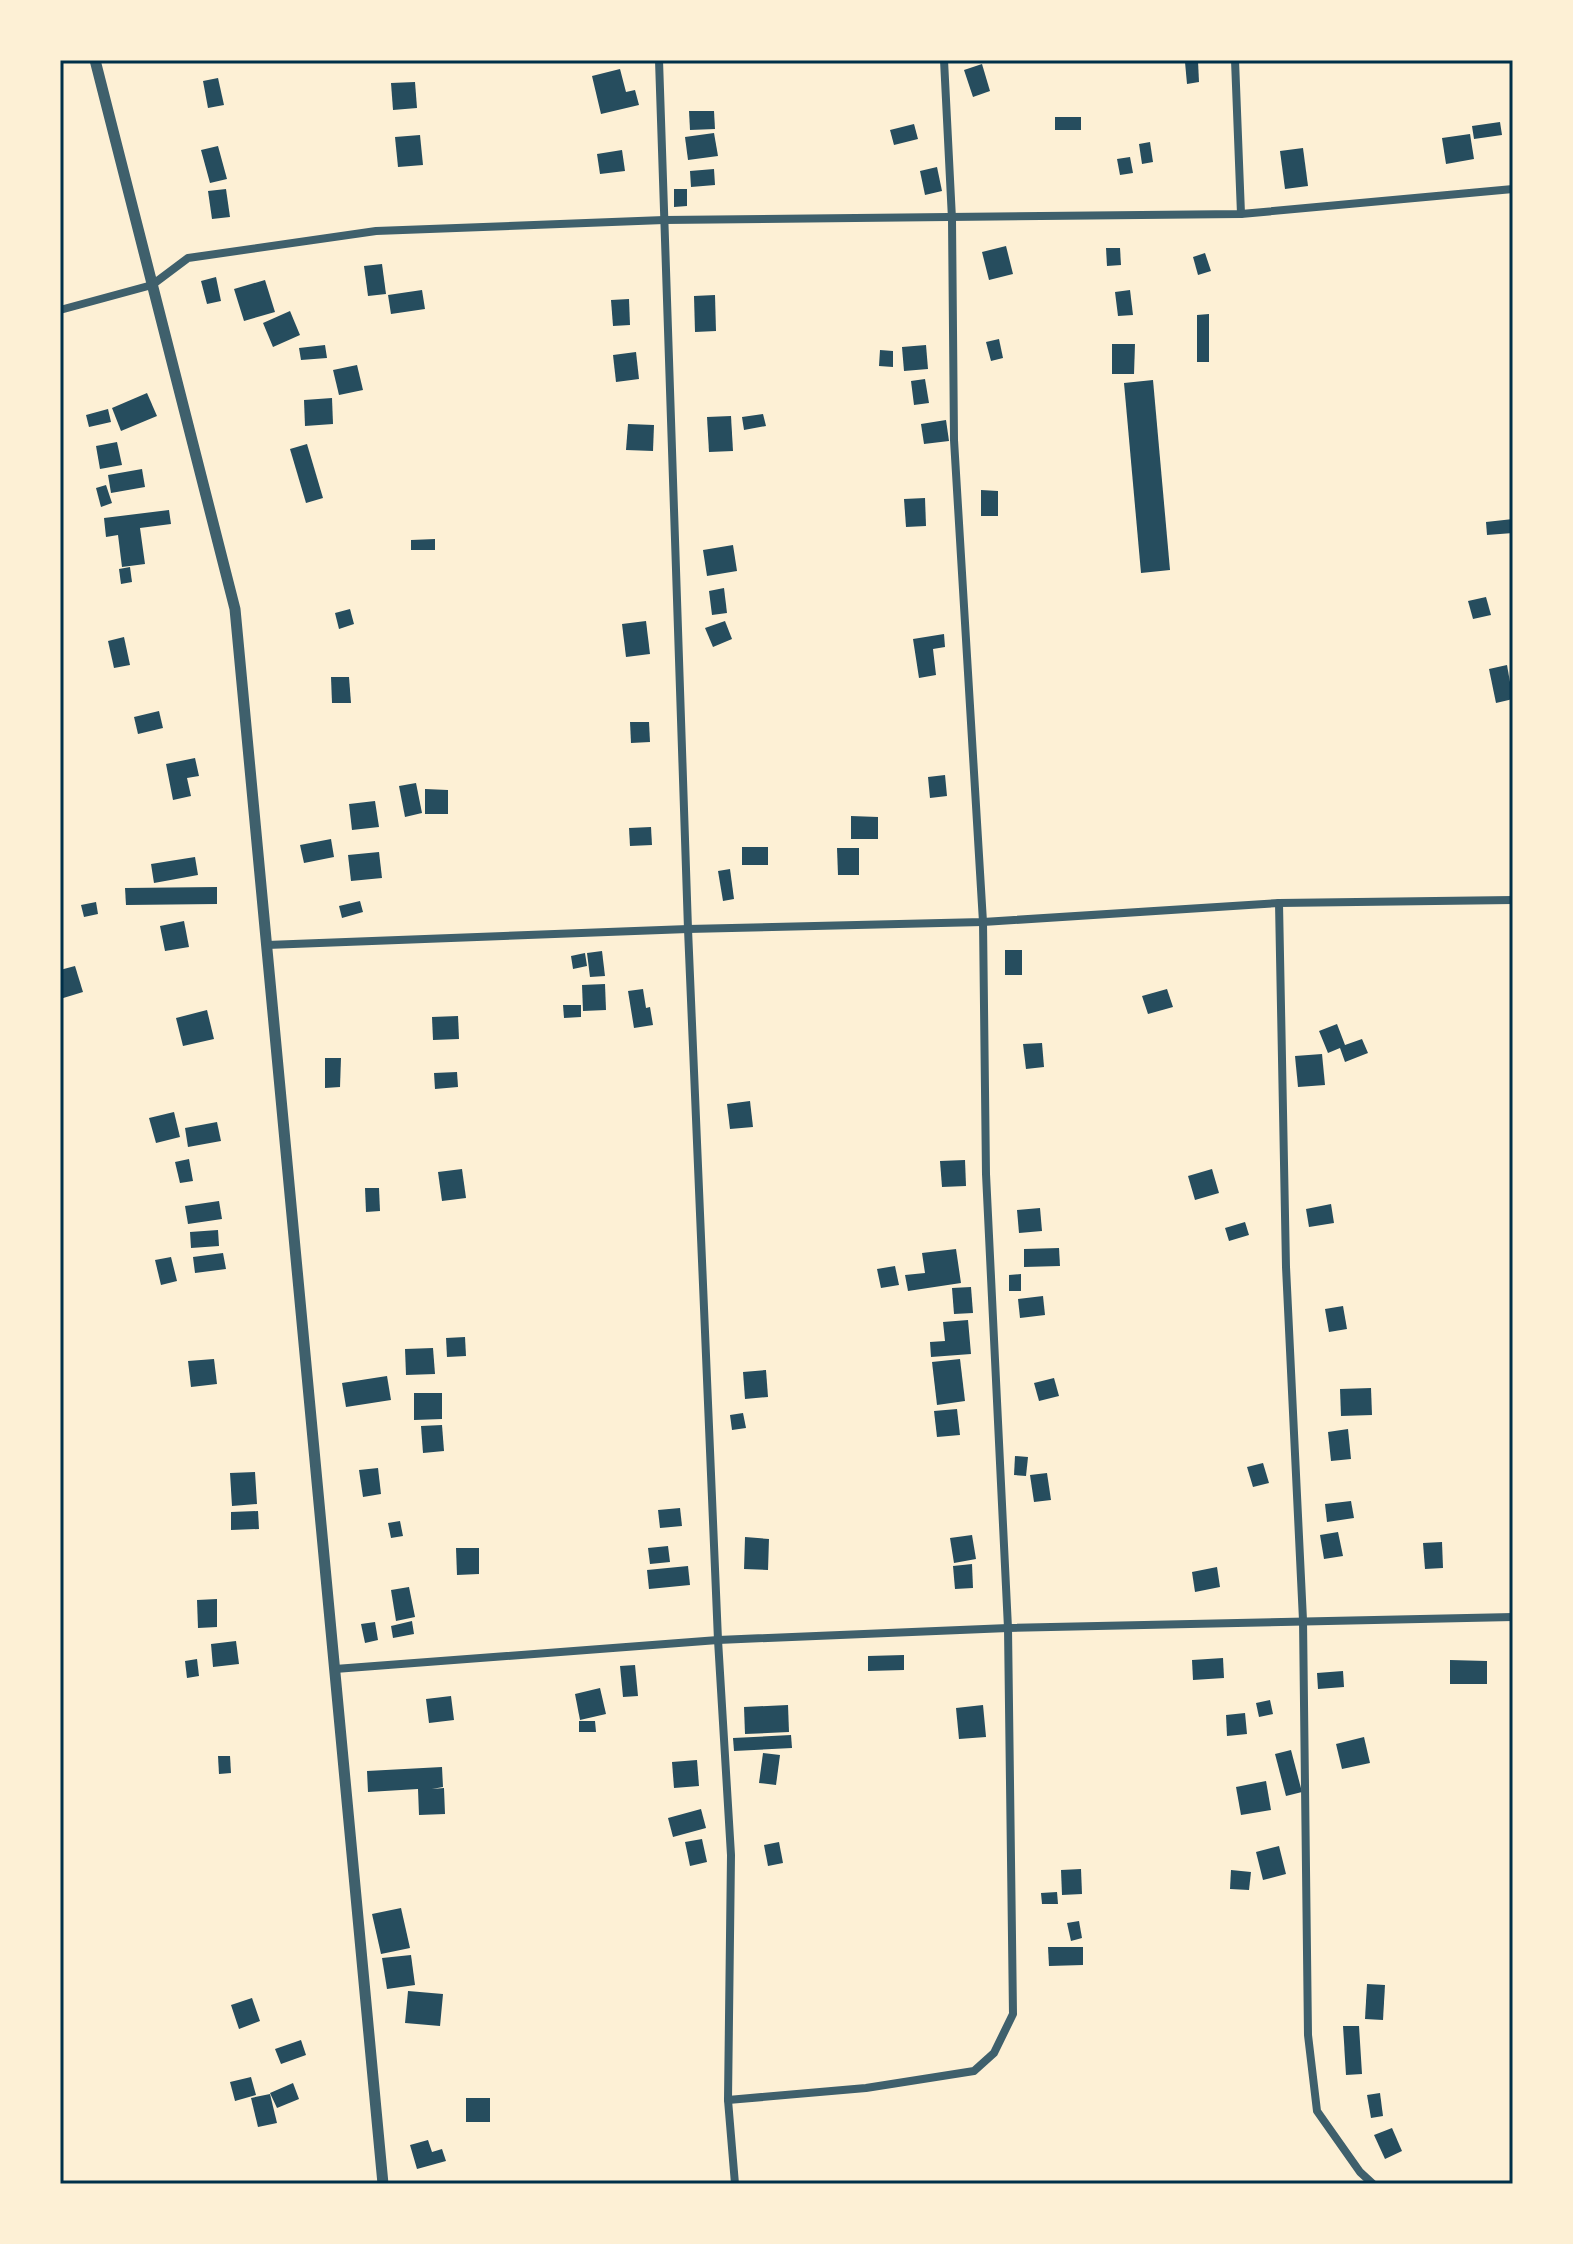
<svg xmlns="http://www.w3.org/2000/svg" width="1573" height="2244" viewBox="0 0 1573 2244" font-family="'Playfair Display',serif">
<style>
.building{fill:#264d5e}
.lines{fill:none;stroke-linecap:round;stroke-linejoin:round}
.minor{stroke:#3f606c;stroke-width:8}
.tertiary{stroke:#3f606c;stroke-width:11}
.neatline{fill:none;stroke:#003049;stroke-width:3}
</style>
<rect width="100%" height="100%" fill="#fdf0d5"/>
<g class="building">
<path d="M1198 61 1199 82 1187 84 1185 62Z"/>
<path d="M982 64 990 91 973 97 964 70Z"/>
<path d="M620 69 626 92 635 90 639 105 601 114 592 76Z"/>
<path d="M218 78 224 105 208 108 203 81Z"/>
<path d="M415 82 417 108 393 110 391 83Z"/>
<path d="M689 111H714L715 129 690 130Z"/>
<rect x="1055" y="117" width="26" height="13"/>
<path d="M1500 122 1502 135 1474 139 1472 126Z"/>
<path d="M914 124 918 139 894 145 890 130Z"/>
<path d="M714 133 718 156 688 160 685 137Z"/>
<path d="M1470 134 1474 159 1446 164 1442 138Z"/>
<path d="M420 135 423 165 398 167 395 137Z"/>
<path d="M1150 142 1153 162 1142 164 1139 144Z"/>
<path d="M218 146 227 179 210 183 201 150Z"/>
<path d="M1303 148 1308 186 1285 189 1280 151Z"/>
<path d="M622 150 625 171 600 174 597 154Z"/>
<path d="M1130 157 1133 173 1120 175 1117 159Z"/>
<path d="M937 167 942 191 925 195 920 171Z"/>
<path d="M714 169 715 185 691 187 690 171Z"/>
<path d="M226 189 230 217 212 219 208 191Z"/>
<path d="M674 189H687V206L674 207Z"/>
<path d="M1006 246 1013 274 989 280 982 252Z"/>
<path d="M1106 248H1120L1121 265 1107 266Z"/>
<path d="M1205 253 1211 271 1198 275 1193 257Z"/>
<path d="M382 264 386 294 368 296 364 266Z"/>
<path d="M216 277 221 301 207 304 201 281Z"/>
<path d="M265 280 275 312 244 321 234 289Z"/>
<path d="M422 290 425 309 391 314 388 295Z"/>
<path d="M1130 290 1133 315 1118 316 1115 292Z"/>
<path d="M715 295 716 331 695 332 694 296Z"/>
<path d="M629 299 630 325 613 326 611 300Z"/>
<path d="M290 311 300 335 273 347 263 323Z"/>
<path d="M1209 314V362H1197V315Z"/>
<path d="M999 339 1003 358 991 361 986 342Z"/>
<path d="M1112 344H1135L1134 374H1112Z"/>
<path d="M325 345 327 358 301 360 299 348Z"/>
<path d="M926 345 928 369 904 371 902 347Z"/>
<path d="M880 350 893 351V367L879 366Z"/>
<path d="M636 352 639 379 616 382 613 355Z"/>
<path d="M357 365 363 390 339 395 333 370Z"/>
<path d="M925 379 929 403 914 405 911 381Z"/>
<path d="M1153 380 1170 570 1141 573 1124 383Z"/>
<path d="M147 393 157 416 121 431 112 408Z"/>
<path d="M332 398 333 424 305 426 304 400Z"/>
<path d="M108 409 111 422 89 427 86 415Z"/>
<path d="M763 414 766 426 744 430 742 417Z"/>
<path d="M731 416 733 451 709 452 707 417Z"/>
<path d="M946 420 949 441 924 444 921 424Z"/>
<path d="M628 424 654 425 653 451 626 450Z"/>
<path d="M117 442 122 465 100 469 96 446Z"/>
<path d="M307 444 323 498 306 503 290 449Z"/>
<path d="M142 469 145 487 111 493 108 475Z"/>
<path d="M106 485 112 503 101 507 96 488Z"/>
<path d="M981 490 998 491V516H981Z"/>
<path d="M925 498 926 526 906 527 904 499Z"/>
<path d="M169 510 171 524 140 528 145 564 122 567 118 535 106 537 104 518Z"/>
<path d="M1513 519V533L1487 535 1486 522Z"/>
<path d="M435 539V550H411V540Z"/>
<path d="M733 545 737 571 707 576 703 550Z"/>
<path d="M130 567 132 582 121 584 119 569Z"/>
<path d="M724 588 727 613 712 615 709 591Z"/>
<path d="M1486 597 1491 615 1473 619 1468 601Z"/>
<path d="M350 609 354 624 339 629 335 613Z"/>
<path d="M646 621 650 654 626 657 622 624Z"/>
<path d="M725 621 732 639 713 647 705 628Z"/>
<path d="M944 634 945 647 933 649 936 675 919 678 913 639Z"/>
<path d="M124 637 130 665 114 668 108 641Z"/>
<path d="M1507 665 1513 699 1496 703 1489 669Z"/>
<path d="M331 677H349L351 703H332Z"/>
<path d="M159 711 163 728 138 734 134 717Z"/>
<path d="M630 722H649L650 742 631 743Z"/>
<path d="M195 758 199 776 187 778 191 796 173 800 166 764Z"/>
<path d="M945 775 947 796 930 798 928 777Z"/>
<path d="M416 783 422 813 405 817 399 786Z"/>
<path d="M425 789 448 790V814H425Z"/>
<path d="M375 801 379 827 352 830 349 804Z"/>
<path d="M851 816 878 817V839H851Z"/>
<path d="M651 827 652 845 630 846 629 828Z"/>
<path d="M331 839 334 857 304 863 300 845Z"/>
<rect x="742" y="847" width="26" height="18"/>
<path d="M837 848H859V875H838Z"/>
<path d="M379 852 382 878 351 881 348 855Z"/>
<path d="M195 857 198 875 154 883 151 864Z"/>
<path d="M730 869 734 899 723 901 718 871Z"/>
<path d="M217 887V904L126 905 125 888Z"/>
<path d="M360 901 363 912 342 918 339 906Z"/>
<path d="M96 902 98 914 84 917 81 905Z"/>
<path d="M184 921 189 947 165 951 160 926Z"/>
<rect x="1005" y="950" width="17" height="25"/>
<path d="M602 951 605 976 590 977 587 953Z"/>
<path d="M585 953 587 966 573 969 571 956Z"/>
<path d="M75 966 83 992 60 999V970Z"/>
<path d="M605 984 606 1010 583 1011 582 985Z"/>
<path d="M643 989 646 1008 650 1007 653 1025 634 1028 628 991Z"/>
<path d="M1167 989 1173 1007 1148 1014 1142 996Z"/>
<path d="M563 1005H581V1017L564 1018Z"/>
<path d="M207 1010 214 1039 183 1046 176 1018Z"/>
<path d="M458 1016 459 1039 433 1040 432 1017Z"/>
<path d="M1337 1024 1345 1045 1362 1039 1368 1053 1345 1062 1340 1048 1328 1053 1319 1031Z"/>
<path d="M1042 1043 1044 1067 1026 1069 1023 1044Z"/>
<path d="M1322 1054 1325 1085 1298 1087 1295 1056Z"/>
<path d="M325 1058H341L340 1087 325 1088Z"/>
<path d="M457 1072 458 1087 435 1089 434 1073Z"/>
<path d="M750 1101 753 1127 730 1129 727 1104Z"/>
<path d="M174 1112 180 1137 156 1143 149 1118Z"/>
<path d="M217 1122 221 1141 188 1147 185 1128Z"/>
<path d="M189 1159 193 1181 180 1183 175 1162Z"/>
<path d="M965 1160 966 1186 942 1187 940 1161Z"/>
<path d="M462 1169 466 1198 442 1201 438 1172Z"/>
<path d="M1212 1169 1219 1193 1195 1200 1188 1176Z"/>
<path d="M365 1188H379L380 1211 366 1212Z"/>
<path d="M219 1201 222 1219 188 1224 185 1206Z"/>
<path d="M1331 1204 1334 1223 1309 1227 1306 1209Z"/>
<path d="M1040 1208 1042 1231 1019 1233 1017 1210Z"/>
<path d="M1245 1222 1249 1235 1229 1241 1225 1228Z"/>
<path d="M218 1230 219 1246 191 1248 190 1232Z"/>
<path d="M1059 1248 1060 1266 1024 1267V1249Z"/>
<path d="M956 1249 961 1283 908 1291 905 1275 925 1273 922 1253Z"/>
<path d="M223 1253 226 1269 195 1273 193 1257Z"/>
<path d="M171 1257 177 1281 161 1285 155 1260Z"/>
<path d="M895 1266 899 1285 881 1288 877 1269Z"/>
<path d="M1021 1274V1291H1009V1275Z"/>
<path d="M971 1287 973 1313 954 1314 952 1288Z"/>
<path d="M1043 1296 1045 1315 1020 1318 1018 1299Z"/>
<path d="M1343 1306 1347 1329 1329 1332 1325 1309Z"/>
<path d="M968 1320 971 1354 931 1357 930 1342 945 1341 943 1322Z"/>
<path d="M465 1337 466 1356 447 1357 446 1338Z"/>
<path d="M433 1348 435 1374 406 1375 405 1349Z"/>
<path d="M214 1359 217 1384 191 1387 188 1361Z"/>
<path d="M960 1359 965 1401 937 1405 932 1362Z"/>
<path d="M766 1370 768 1397 745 1399 743 1372Z"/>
<path d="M387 1376 391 1400 346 1407 342 1383Z"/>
<path d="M1054 1378 1059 1396 1039 1401 1034 1383Z"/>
<path d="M1371 1388 1372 1415 1341 1416 1340 1389Z"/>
<path d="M414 1393H442V1419L414 1420Z"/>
<path d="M957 1409 960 1435 937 1437 934 1411Z"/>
<path d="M743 1413 746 1428 732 1430 730 1415Z"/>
<path d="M442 1425 444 1451 423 1453 421 1426Z"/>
<path d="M1348 1429 1351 1459 1331 1461 1328 1432Z"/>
<path d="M1015 1456 1028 1457 1026 1476 1014 1475Z"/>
<path d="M1263 1463 1269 1483 1253 1487 1247 1467Z"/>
<path d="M378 1468 381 1494 363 1497 359 1470Z"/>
<path d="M255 1472 257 1504 232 1506 230 1473Z"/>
<path d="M1047 1473 1051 1500 1034 1502 1030 1475Z"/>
<path d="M1351 1501 1354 1518 1327 1522 1325 1504Z"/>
<path d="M680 1508 682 1526 660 1528 658 1510Z"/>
<path d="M258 1511 259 1529 231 1530V1512Z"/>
<path d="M400 1521 403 1536 391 1538 388 1523Z"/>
<path d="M1338 1532 1343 1556 1324 1559 1320 1535Z"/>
<path d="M972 1535 976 1559 954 1563 950 1538Z"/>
<path d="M745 1537 769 1539 768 1570 744 1569Z"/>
<path d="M1442 1542 1443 1568 1425 1569 1423 1543Z"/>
<path d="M668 1546 670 1562 650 1564 648 1548Z"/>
<path d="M456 1548H479V1574L457 1575Z"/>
<path d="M972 1564 973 1588 955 1589 953 1566Z"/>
<path d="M688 1566 690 1585 649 1589 647 1570Z"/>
<path d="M1217 1567 1220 1587 1195 1592 1192 1572Z"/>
<path d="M409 1587 415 1617 396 1621 391 1590Z"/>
<path d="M217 1599V1627L198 1628 197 1600Z"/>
<path d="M412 1621 414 1634 393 1638 391 1626Z"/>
<path d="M375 1622 378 1640 365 1643 361 1624Z"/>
<path d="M236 1641 239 1664 213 1667 211 1644Z"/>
<path d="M904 1655V1670L868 1671V1656Z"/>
<path d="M1223 1658 1224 1678 1193 1680 1192 1660Z"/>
<path d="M197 1659 199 1676 187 1678 185 1661Z"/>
<path d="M1450 1660 1487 1661V1684H1450Z"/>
<path d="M635 1665 638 1696 623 1697 620 1666Z"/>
<path d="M1343 1671 1344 1687 1318 1689 1317 1673Z"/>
<path d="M600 1688 606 1714 580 1720 575 1694Z"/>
<path d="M451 1696 454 1720 429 1723 426 1699Z"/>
<path d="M1270 1700 1273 1714 1259 1717 1256 1703Z"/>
<path d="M788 1705 789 1732 745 1734 744 1707Z"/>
<path d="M983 1705 986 1737 959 1739 956 1708Z"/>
<path d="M1245 1713 1247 1734 1227 1736 1226 1715Z"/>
<path d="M579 1721H595L596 1732H579Z"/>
<path d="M791 1735 792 1748 734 1751 733 1738Z"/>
<path d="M1364 1737 1370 1763 1342 1769 1336 1744Z"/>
<path d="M1291 1750 1302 1792 1286 1796 1275 1754Z"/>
<path d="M763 1753 780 1755 776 1785 759 1783Z"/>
<path d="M218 1756H230L231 1773 219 1774Z"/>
<path d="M697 1760 699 1786 674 1788 672 1762Z"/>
<path d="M442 1767 443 1787 432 1789 444 1788 445 1814 419 1815 418 1789 368 1792 367 1771Z"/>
<path d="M1266 1781 1271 1810 1241 1815 1236 1787Z"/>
<path d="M701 1809 706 1828 673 1837 668 1818Z"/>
<path d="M702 1839 707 1862 690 1866 685 1842Z"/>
<path d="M779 1842 783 1863 768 1866 764 1845Z"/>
<path d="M1279 1846 1286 1874 1263 1880 1256 1852Z"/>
<path d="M1081 1869 1082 1894 1062 1895 1061 1870Z"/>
<path d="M1231 1870 1251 1872 1249 1890 1230 1889Z"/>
<path d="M1057 1892 1058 1904H1042L1041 1893Z"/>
<path d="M401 1908 410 1948 381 1954 372 1914Z"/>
<path d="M1079 1921 1082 1938 1071 1941 1067 1923Z"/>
<path d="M1048 1947H1083V1965L1049 1966Z"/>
<path d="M411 1955 415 1985 387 1989 382 1958Z"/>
<path d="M1367 1984 1385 1985 1383 2020 1365 2019Z"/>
<path d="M408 1991 443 1994 440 2026 405 2023Z"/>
<path d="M252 1998 260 2021 239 2029 231 2005Z"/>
<path d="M1343 2026H1359L1362 2074 1346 2075Z"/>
<path d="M301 2040 306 2055 281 2064 275 2049Z"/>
<path d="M251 2077 256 2095 235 2101 230 2082Z"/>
<path d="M293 2083 299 2099 277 2108 270 2093Z"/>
<path d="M1380 2093 1383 2116 1371 2118 1367 2095Z"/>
<path d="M270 2094 277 2123 258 2127 251 2098Z"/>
<rect x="466" y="2098" width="24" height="24"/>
<path d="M1392 2128 1402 2151 1385 2159 1374 2135Z"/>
<path d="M428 2140 432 2152 442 2149 446 2161 417 2169 410 2145Z"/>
</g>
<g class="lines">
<g class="minor">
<path d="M659 60 688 929 718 1640 731 1855 728 2100 735 2184"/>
<path d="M1235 60 1241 214"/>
<path d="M60 310 152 285 188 258 376 231 664 220 1241 214 1513 189"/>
<path d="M1279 903 1286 1267 1303 1620 1308 2035 1317 2111 1360 2172 1373 2184"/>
<path d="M267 945 688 929 983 922 1279 903 1513 900"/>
<path d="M335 1669 718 1640 1008 1628 1513 1617"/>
<path d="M728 2100 866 2088 974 2071 994 2053 1013 2014 1008 1628 986 1174 983 922 954 440 952 219 944 60"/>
</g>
<path class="tertiary" d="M95 60 235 609 383 2184"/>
</g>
<rect width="1573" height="2244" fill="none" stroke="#fdf0d5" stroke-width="124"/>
<rect x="62" y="62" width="1449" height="2120" class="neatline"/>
</svg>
